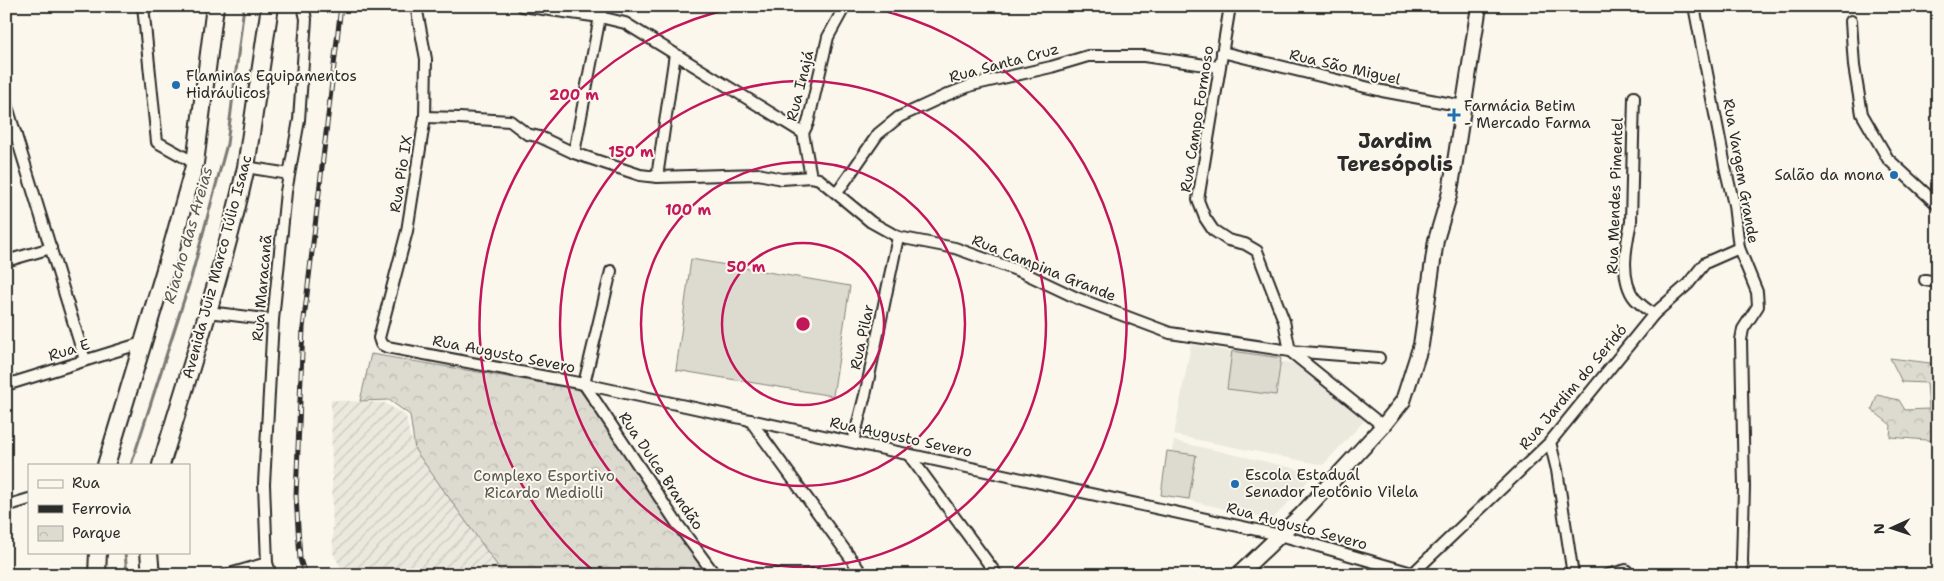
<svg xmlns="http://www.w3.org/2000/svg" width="1944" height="581" viewBox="0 0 1944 581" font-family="'Shantell Sans',sans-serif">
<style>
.built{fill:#ebe8de}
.industrial{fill:url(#industrial-furrows)}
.green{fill:#dddad0;stroke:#84827e}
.park{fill:url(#park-crowns);stroke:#84827e}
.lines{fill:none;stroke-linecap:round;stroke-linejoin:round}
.stream{stroke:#7b7a75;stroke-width:3}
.street-casing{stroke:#2b2b2b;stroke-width:14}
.secondary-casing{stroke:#2b2b2b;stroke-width:18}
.primary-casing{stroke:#2b2b2b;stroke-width:20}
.street{stroke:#fbf7ec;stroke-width:10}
.secondary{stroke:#fbf7ec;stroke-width:14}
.primary{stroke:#fbf7ec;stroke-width:16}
.rail-casing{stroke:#2b2b2b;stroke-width:5}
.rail{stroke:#fbf7ec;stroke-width:3;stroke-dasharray:9;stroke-linecap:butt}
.ring{fill:none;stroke:#c2185b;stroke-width:2.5}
.poi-dot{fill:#1f6fb2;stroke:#fbf7ec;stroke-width:2}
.labels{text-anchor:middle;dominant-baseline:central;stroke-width:4;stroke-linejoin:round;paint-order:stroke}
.street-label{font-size:15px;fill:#2b2b2b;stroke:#fbf7ec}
.poi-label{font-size:15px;fill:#2b2b2b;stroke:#fbf7ec;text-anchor:start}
.park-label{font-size:15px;fill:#585754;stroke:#fbf7ec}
.water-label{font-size:16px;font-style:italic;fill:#5a5956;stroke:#fbf7ec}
.district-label{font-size:20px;font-weight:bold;fill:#2b2b2b;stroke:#fbf7ec}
.centre{fill:#c2185b;stroke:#fbf7ec;stroke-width:2.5}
.ring-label{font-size:15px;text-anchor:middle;font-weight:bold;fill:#c2185b;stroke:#fbf7ec;stroke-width:4;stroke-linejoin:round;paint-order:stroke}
</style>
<defs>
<pattern id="industrial-furrows" width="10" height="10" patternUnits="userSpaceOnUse" patternTransform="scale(1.25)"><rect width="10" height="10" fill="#ebe8de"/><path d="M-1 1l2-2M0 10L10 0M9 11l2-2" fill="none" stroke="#cac7bf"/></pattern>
<pattern id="park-crowns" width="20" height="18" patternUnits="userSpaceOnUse" patternTransform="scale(1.25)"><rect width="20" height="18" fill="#dddad0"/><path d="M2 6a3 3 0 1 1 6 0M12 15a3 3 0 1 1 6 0" fill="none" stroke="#bebbb3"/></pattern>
</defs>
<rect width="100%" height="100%" fill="#fbf7ec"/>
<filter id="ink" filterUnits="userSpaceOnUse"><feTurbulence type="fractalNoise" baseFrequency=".02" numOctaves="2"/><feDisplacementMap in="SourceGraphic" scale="10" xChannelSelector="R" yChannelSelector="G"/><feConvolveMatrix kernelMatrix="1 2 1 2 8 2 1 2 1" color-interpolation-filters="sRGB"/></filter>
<g filter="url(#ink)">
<g class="built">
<path d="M1191 344 1300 365 1366 419 1323 465 1174 435Z"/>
<path d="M1174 441 1315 473 1272 520 1162 494Z"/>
</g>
<path class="industrial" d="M331 400 385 403 406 416 410 437 507 575H345L333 553Z"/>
<g class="green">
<path d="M691 259 850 286 833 396 676 370Z"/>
<path d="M1232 351 1281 358 1276 395 1227 389Z"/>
<path d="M1167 451 1196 455 1189 499 1161 495Z"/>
</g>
<g class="park">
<path d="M371 354 579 389 715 575H504L415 450 410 415 389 400 360 401Z"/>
<path d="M1890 358 1938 364V441L1890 437 1891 425 1872 410 1877 395 1899 400 1905 410 1929 409 1927 383 1902 382Z"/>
</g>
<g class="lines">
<g class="stream">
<path d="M131 465 191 278 227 144 244 6"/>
<path d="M125 552 127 575"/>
</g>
<defs>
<g id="street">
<path d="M143 6 157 142 195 163"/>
<path d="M416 6 426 59 425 117 407 231 379 338 381 344 387 347 584 384 1280 535 1412 573"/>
<path d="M522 6 600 17 625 23 803 133"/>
<path d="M1230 6 1198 200 1205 218 1213 230 1228 240 1245 244 1257 251 1284 321 1290 351 1383 426"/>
<path d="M1694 6 1726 171 1734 205 1739 248 1757 292 1758 306 1743 329 1741 340 1744 487 1742 561 1743 575"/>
<path d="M1851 21 1854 66 1862 114 1888 159 1938 205"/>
<path d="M1222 52 1382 91 1463 106"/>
<path d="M1634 97 1631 222C1626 245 1619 279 1635 299 1641 305 1647 310 1654 314"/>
<path d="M6 103 85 360"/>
<path d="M425 117 459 118 510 121 527 134 540 137 574 153 640 175 657 177 758 174 782 179 811 177 819 179 871 222 898 237 955 248 1022 272 1077 298 1170 333 1290 351 1379 358"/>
<path d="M6 137 16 134"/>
<path d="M574 153 602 6"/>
<path d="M246 167 289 174"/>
<path d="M657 177 675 54"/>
<path d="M811 177 803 133 808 123 828 37 845 6"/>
<path d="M837 193 878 134 899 117 949 94 972 85 1051 67 1088 56H1144L1219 67"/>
<path d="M6 261 51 248"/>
<path d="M611 271 584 384 676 522 715 575"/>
<path d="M1925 280 1938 282"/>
<path d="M208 312 273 320"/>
<path d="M6 385 142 343"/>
<path d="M750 420 863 575"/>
<path d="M853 442 866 391 898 237"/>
<path d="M1550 442 1557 470 1573 575"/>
<path d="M909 455 997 575"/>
<path d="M6 506 29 499"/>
<path d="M226 575 267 563"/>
<path d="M271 575 267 563 264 484 273 320 286 192 299 120 306 19 303 6"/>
<path d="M1411 575 1550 442 1654 314 1688 284 1705 263 1739 248"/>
<path d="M1607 575 1626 570 1630 575"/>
</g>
<path id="secondary" d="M1238 575 1302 514 1383 426 1403 401 1421 345 1436 240 1449 196 1454 168 1479 6"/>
<g id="primary">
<path d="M106 465 170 253 195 163 215 6"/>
<path d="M161 465C191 366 224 268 246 167L270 6"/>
<path d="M149 552 151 575"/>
<path d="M97 575 98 552"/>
</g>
</defs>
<use href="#street" class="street-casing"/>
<use href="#secondary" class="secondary-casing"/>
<use href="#primary" class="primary-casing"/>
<use href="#street" class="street"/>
<use href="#secondary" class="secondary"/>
<use href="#primary" class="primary"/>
<defs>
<path id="rail" d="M305 575 300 559 296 496 303 328 341 6"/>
</defs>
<use href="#rail" class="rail-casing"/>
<use href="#rail" class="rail"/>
</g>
</g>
<g class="ring">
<circle cx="803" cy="324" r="81"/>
<circle cx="803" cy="324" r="162"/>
<circle cx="803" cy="324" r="243"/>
<path d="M597 574A324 324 0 0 1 738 7M868 7A324 324 0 0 1 1009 574"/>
</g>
<g class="poi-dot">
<circle cx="176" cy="85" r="5"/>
<path d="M1451.5 107.5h5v5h5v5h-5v5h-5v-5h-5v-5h5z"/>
<circle cx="1894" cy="175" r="5"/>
<circle cx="1235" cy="484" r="5"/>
</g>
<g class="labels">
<g class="street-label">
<text transform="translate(1004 63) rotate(-15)">Rua Santa Cruz</text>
<text transform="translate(1345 67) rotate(13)">Rua São Miguel</text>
<text transform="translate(800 86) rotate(-76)">Rua Inajá</text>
<text transform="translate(1197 119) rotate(-81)">Rua Campo Formoso</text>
<text transform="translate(1741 171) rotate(80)">Rua Vargem Grande</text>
<text transform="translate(401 174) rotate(-81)">Rua Pio IX</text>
<text transform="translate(1615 196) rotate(-88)">Rua Mendes Pimentel</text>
<text transform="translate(217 267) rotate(-75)">Avenida Juiz Marco Túlio Isaac</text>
<text transform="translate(1044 268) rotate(22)">Rua Campina Grande</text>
<text transform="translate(262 288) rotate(-85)">Rua Maracanã</text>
<text transform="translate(862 337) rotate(-78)">Rua Pilar</text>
<text transform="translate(69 350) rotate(-17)">Rua E</text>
<text transform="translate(504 354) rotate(11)">Rua Augusto Severo</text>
<text transform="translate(1573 387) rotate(-50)">Rua Jardim do Seridó</text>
<text transform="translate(901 437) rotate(12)">Rua Augusto Severo</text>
<text transform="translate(661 471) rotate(56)">Rua Dulce Brandão</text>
<text transform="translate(1297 526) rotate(15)">Rua Augusto Severo</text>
</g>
<g class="poi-label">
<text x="186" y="76">Flaminas Equipamentos<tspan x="186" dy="17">Hidráulicos</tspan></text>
<text x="1464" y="106">Farmácia Betim<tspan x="1464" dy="17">- Mercado Farma</tspan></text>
<text x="1884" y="175" text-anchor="end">Salão da mona</text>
<text x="1245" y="475">Escola Estadual<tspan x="1245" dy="17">Senador Teotônio Vilela</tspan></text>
</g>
<g class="park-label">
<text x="544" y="476">Complexo Esportivo<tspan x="544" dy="17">Ricardo Mediolli</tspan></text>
</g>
<g class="water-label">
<text transform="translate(188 235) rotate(-74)">Riacho das Areias</text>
</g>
<g class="district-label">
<text x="1395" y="141">Jardim<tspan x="1395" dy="23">Teresópolis</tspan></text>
</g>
</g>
<circle cx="803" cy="324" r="8" class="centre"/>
<g class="ring-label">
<text x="574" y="100">200 m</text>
<text x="631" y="157">150 m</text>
<text x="688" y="215">100 m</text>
<text x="746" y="272">50 m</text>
</g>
<rect width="1944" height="581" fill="none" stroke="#fbf7ec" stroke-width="25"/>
<rect x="12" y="12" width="1919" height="556" fill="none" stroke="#2b2b2b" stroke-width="2" filter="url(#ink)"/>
<rect x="28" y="464" width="162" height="90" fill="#fbf7ec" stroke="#a8a59f"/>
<rect x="38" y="480" width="25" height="8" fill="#fbf7ec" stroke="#a8a59f"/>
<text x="72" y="488" font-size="15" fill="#2b2b2b">Rua</text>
<rect x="38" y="505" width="25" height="8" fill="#2b2b2b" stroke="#a8a59f"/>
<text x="72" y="514" font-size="15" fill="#2b2b2b">Ferrovia</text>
<rect x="38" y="526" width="25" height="15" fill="url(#park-crowns)" stroke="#a8a59f"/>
<text x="72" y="538" font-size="15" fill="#2b2b2b">Parque</text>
<g transform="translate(1892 528) rotate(267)" stroke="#fbf7ec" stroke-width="4" paint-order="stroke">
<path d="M0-4L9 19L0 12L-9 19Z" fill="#2b2b2b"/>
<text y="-8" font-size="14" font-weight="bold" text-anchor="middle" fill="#2b2b2b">N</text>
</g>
</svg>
